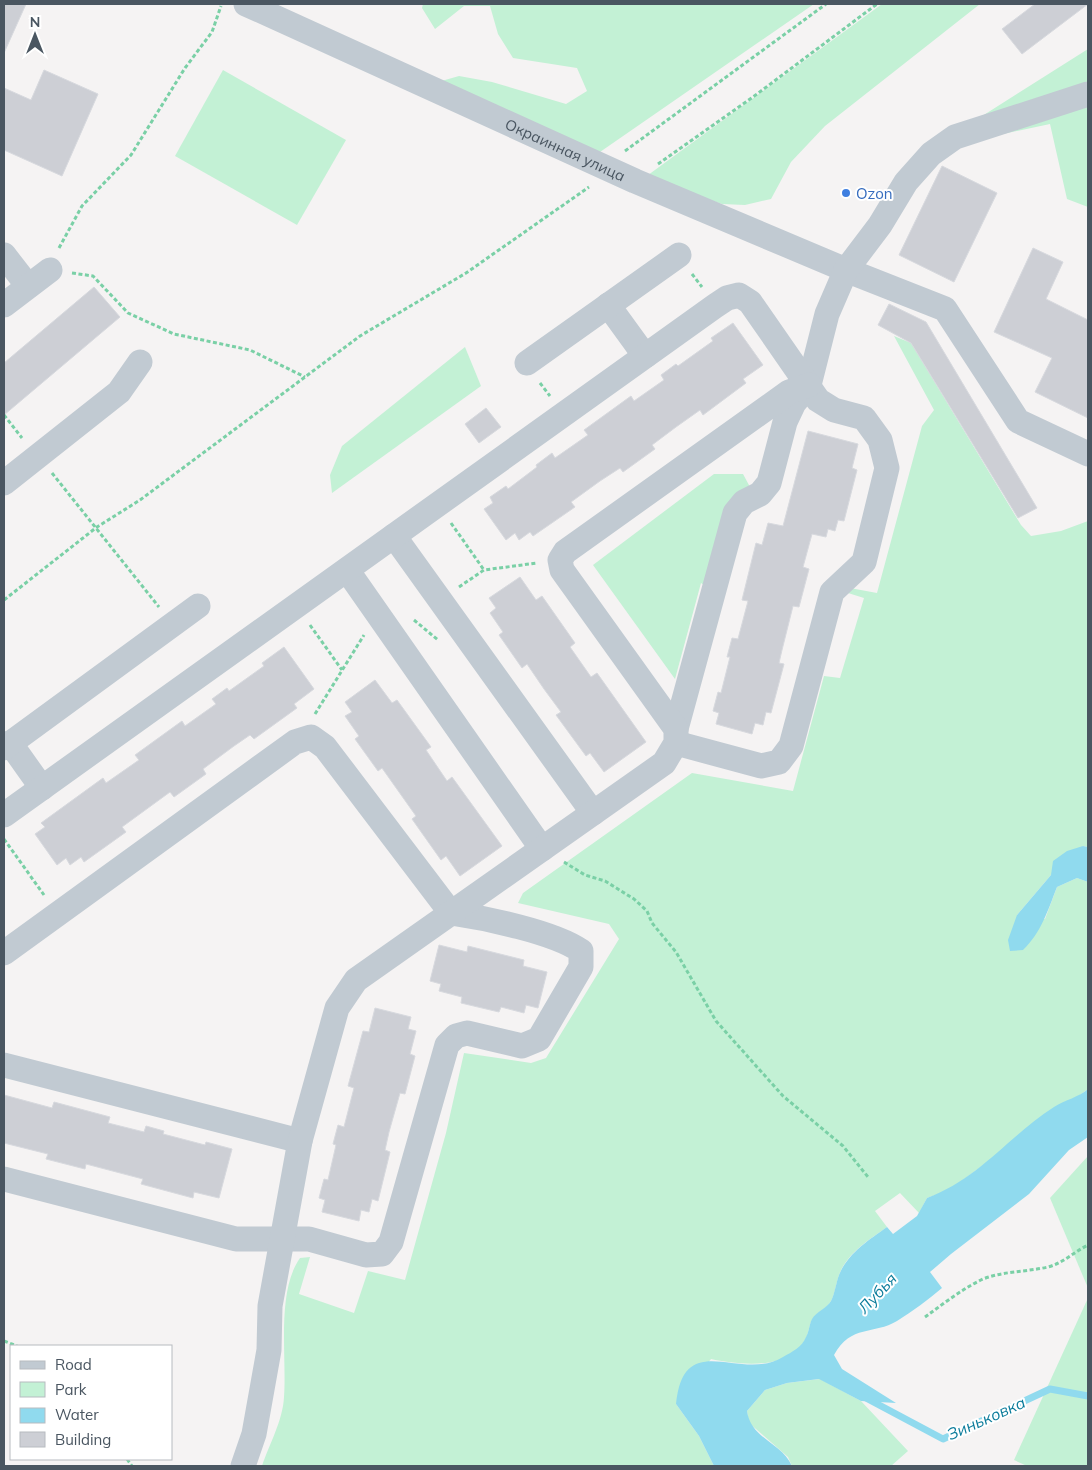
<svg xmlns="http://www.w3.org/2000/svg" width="1092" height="1470" viewBox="0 0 1092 1470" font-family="Mulish,sans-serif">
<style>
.green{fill:#c3f1d5}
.water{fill:#90daee}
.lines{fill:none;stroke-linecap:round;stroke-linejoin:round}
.stream{stroke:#90daee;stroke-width:7}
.building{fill:#cdcfd5;stroke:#d7d9de}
.path{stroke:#7ad0a6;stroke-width:3;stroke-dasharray:4 2.5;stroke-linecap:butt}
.minor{stroke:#c1cad2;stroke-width:25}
.shop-dot{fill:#3f7fe0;stroke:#fff;stroke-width:2}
.labels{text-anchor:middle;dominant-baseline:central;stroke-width:4;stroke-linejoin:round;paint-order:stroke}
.street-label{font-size:15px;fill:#4a5661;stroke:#fff}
.shop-label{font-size:15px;fill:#366cbe;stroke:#fff;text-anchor:start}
.water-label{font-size:16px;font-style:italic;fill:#0c7c9b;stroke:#fff}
</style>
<rect width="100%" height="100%" fill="#f5f3f3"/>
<g class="green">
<path d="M423 4H814L600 152 438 82 459 76 492 82 566 104 587 91 577 68 513 58 498 34 490 6H464L435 29 422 8Z"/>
<path d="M882 4H980L825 126 791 162 771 199 745 205 722 204 644 178Z"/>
<path d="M1088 49V207L1067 199 1050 124 998 135 968 125Z"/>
<path d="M223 70 346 140 297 225 175 156Z"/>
<path d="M894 336 911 343 1021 525 1031 536 1061 531 1088 521V847L1083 846 1051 875 1017 915 1045 919 1057 887 1077 878 1088 882V1089L949 1190 927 1198 919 1213 900 1193 875 1211 887 1227C869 1240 847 1253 839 1275 836 1283 835 1294 831 1301 827 1309 816 1312 812 1320 809 1325 809 1332 806 1338 790 1371 740 1365 711 1359L676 1404 699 1436 714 1466H262C269 1445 283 1420 284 1397 287 1357 276 1292 300 1258L310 1257 299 1294 354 1313 368 1271 405 1280 446 1133 464 1053 531 1063 546 1058 619 939 609 924 518 903 523 893 692 773 793 791 824 676 840 678 864 598 848 593 850 588 877 593 922 426 934 410Z"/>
<path d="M465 347 481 386 332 493 330 475 342 446Z"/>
<path d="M714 474H743L750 487 708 588 701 583 675 679 593 565Z"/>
<path d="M1088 1156V1288L1050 1198Z"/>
<path d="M1088 1298V1466H1027L1014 1460Z"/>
<path d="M820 1379 861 1401 908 1451 891 1466H792L788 1457 749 1423 747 1411 765 1390 787 1383Z"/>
</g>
<g class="water">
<path d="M1083 846 1088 847V882L1077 878 1057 887C1048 910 1041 933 1023 950L1010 951 1008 940 1017 915 1051 875 1053 861 1067 851Z"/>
<path d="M1088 1089V1137L1069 1150 1029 1194 951 1254 930 1272 942 1288C928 1300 913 1311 897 1321 874 1335 851 1324 834 1355L842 1369 896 1403 861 1401 819 1379 787 1383 765 1390 747 1411C751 1439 781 1442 792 1466H714L699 1436 676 1404C684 1327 740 1383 783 1357 792 1352 802 1347 806 1337 809 1332 809 1325 812 1319 816 1312 827 1308 831 1301 835 1293 836 1283 839 1275 848 1253 869 1240 887 1227L893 1234 917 1216 927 1198C979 1179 1009 1136 1054 1107 1065 1100 1079 1097 1088 1089Z"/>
</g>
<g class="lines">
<path class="stream" d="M866 1398 943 1439 1050 1389 1088 1396"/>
</g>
<g class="building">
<path d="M4 4H26L4 53Z"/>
<path d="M1035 4H1088L1022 54 1002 29Z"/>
<path d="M44 70 98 94 62 176 4 150V88L31 100Z"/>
<path d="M942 166 997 193 954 282 899 255Z"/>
<path d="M1033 248 1063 262 1046 299 1088 320V418L1035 392 1052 358 994 332Z"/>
<path d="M94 287 120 317 4 415V363Z"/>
<path d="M889 304 926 322 1037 508 1018 518 911 343 878 325Z"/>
<path d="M733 323 763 365 743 379 746 383 703 415 700 410 676 427 652 445 655 449 623 472 620 468 600 481 571 502 575 507 533 536 530 532 519 540 515 533 506 540 484 509 493 503 490 497 506 486 508 489 537 467 536 465 552 453 555 458 588 435 584 430 631 396 634 401 664 380 661 375 676 364 678 366 713 341 711 338Z"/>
<path d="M486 408 501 427 479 443 465 424Z"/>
<path d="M808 431 858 444 852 468 857 470 844 521 838 520 835 531 828 529 826 537 812 534 803 567 809 569 799 607 793 606 782 650 779 663 784 664 771 713 766 712 763 725 755 723 752 734 716 724 719 713 713 711 718 692 721 693 730 657H727L732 638 738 639 748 601 742 600 756 543 762 545 768 523 783 526Z"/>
<path d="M520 577 536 600 542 596 575 643 570 647 591 677 597 673 646 742 604 772 590 753 586 756 556 715 561 712 544 689 527 664 522 668 499 635 503 632 490 613 496 608 489 598Z"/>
<path d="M284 647 314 689 294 704 297 708 254 739 250 735 234 746 203 769 206 774 174 797 170 792 122 827 126 832 84 862 81 857 70 865 66 858 57 865 35 834 45 827 41 823 103 778 106 783 139 760 135 755 182 721 185 726 216 704 212 699 227 688 229 691 264 666 262 663Z"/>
<path d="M375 680 392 703 397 700 431 747 426 750 447 781 452 777 502 846 460 876 446 856 441 860 412 819 416 816 382 768 378 771 355 739 359 736 345 716 352 712 345 702Z"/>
<path d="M439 945 467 952 468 946 524 960 523 966 547 972 538 1008 526 1005 524 1013 501 1007 499 1012 461 1003 462 997 439 991 441 984 430 981Z"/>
<path d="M375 1008 411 1017 408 1029 416 1031 410 1054 415 1056 405 1094 400 1093 389 1132 385 1150 390 1152 378 1201 372 1199 369 1212 361 1210 359 1221 322 1212 325 1200 319 1198 324 1179 328 1180 336 1145 333 1144 338 1125 344 1127 354 1088 348 1086 363 1031 369 1032Z"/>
<path d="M4 1095 52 1108 54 1102 110 1117 108 1123 144 1132 146 1126 164 1131 163 1134 205 1145 206 1142 232 1149 219 1198 194 1192 193 1198 141 1184 143 1179 86 1164 85 1169 46 1159 48 1154 4 1143Z"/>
</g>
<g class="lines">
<g class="path">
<path d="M625 151 826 4"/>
<path d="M658 164 753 97 877 4"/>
<path d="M59 248 82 206 131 155 185 68 212 32 221 6"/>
<path d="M72 273 93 276 128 313 174 334 250 350 305 377"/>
<path d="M692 274 702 287"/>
<path d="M540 383 550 396"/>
<path d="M4 415 22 438"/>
<path d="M52 473 159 607"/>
<path d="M451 523 484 570"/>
<path d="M459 587 484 570 537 563"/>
<path d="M4 600 97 527 140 500 360 336 466 273 589 187"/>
<path d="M414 620 438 640"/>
<path d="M310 625 342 670"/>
<path d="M315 714 364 635"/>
<path d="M4 839 44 895"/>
<path d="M564 862 585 875 605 881 634 899 647 911 652 923 676 952 716 1021 783 1096 843 1146 868 1177"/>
<path d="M925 1317C943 1304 962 1289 983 1279 1004 1271 1026 1272 1048 1267 1063 1263 1074 1252 1088 1245"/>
<path d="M4 1341 17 1346"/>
<path d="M127 1459 132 1466"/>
</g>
<g class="minor">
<path id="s1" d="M246 4 635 181 846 270 945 309 1018 421 1088 454"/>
<path d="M4 255 28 286"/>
<path d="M4 305 50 270"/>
<path d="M608 305 645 356"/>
<path d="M527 363 679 255"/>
<path d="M4 483 119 392 140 362"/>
<path d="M394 536 593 813"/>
<path d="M347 570 542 849"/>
<path d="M676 729 735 513 744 502 760 494 769 483 785 422 794 403 809 385 827 314 846 270 880 225 906 182 931 154 955 137 1088 94"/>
<path d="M10 743 42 788"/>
<path d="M4 748 198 606"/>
<path d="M4 815 715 306 727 298 739 295 750 302 818 400 834 410 864 418 880 440 887 468 864 562 832 592 791 746 779 762 761 766 676 743"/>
<path d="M4 953 295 742 311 737 325 747 451 913C485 918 554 932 581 951V967L539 1039 522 1046 467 1033 456 1036 447 1045 391 1242 382 1254 366 1255 309 1239H236L4 1179"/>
<path d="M4 1065 300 1141"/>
<path d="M243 1466 254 1434 269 1350 270 1306 300 1141 337 1008 356 980 664 763 676 743V729L562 570 560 560 565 552 789 392 809 385"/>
</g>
</g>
<circle class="shop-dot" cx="846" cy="193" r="5"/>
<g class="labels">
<g class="street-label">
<text stroke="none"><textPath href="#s1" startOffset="351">Окраинная улица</textPath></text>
</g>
<g class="shop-label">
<text x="856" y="193">Ozon</text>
</g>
<g class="water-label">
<text transform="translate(877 1293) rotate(-47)">Лубья</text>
<text transform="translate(986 1418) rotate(-24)">Зиньковка</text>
</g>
</g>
<rect width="1092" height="1470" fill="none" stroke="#4a5661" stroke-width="10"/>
<rect x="10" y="1345" width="162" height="115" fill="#ffffff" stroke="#b7bbc0"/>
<rect x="20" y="1361" width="25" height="8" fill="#c1cad2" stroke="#b7bbc0"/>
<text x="55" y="1370" font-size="15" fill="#4a5661">Road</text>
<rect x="20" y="1382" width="25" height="15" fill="#c3f1d5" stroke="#b7bbc0"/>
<text x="55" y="1395" font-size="15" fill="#4a5661">Park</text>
<rect x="20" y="1408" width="25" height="15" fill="#90daee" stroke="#b7bbc0"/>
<text x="55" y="1420" font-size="15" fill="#4a5661">Water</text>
<rect x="20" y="1432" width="25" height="15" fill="#cdcfd5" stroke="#b7bbc0"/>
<text x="55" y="1445" font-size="15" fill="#4a5661">Building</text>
<g transform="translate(35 35)" stroke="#ffffff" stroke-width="4" paint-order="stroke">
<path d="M0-4L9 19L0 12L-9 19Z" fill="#4a5661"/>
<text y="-8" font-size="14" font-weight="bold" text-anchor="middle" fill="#4a5661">N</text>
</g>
</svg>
